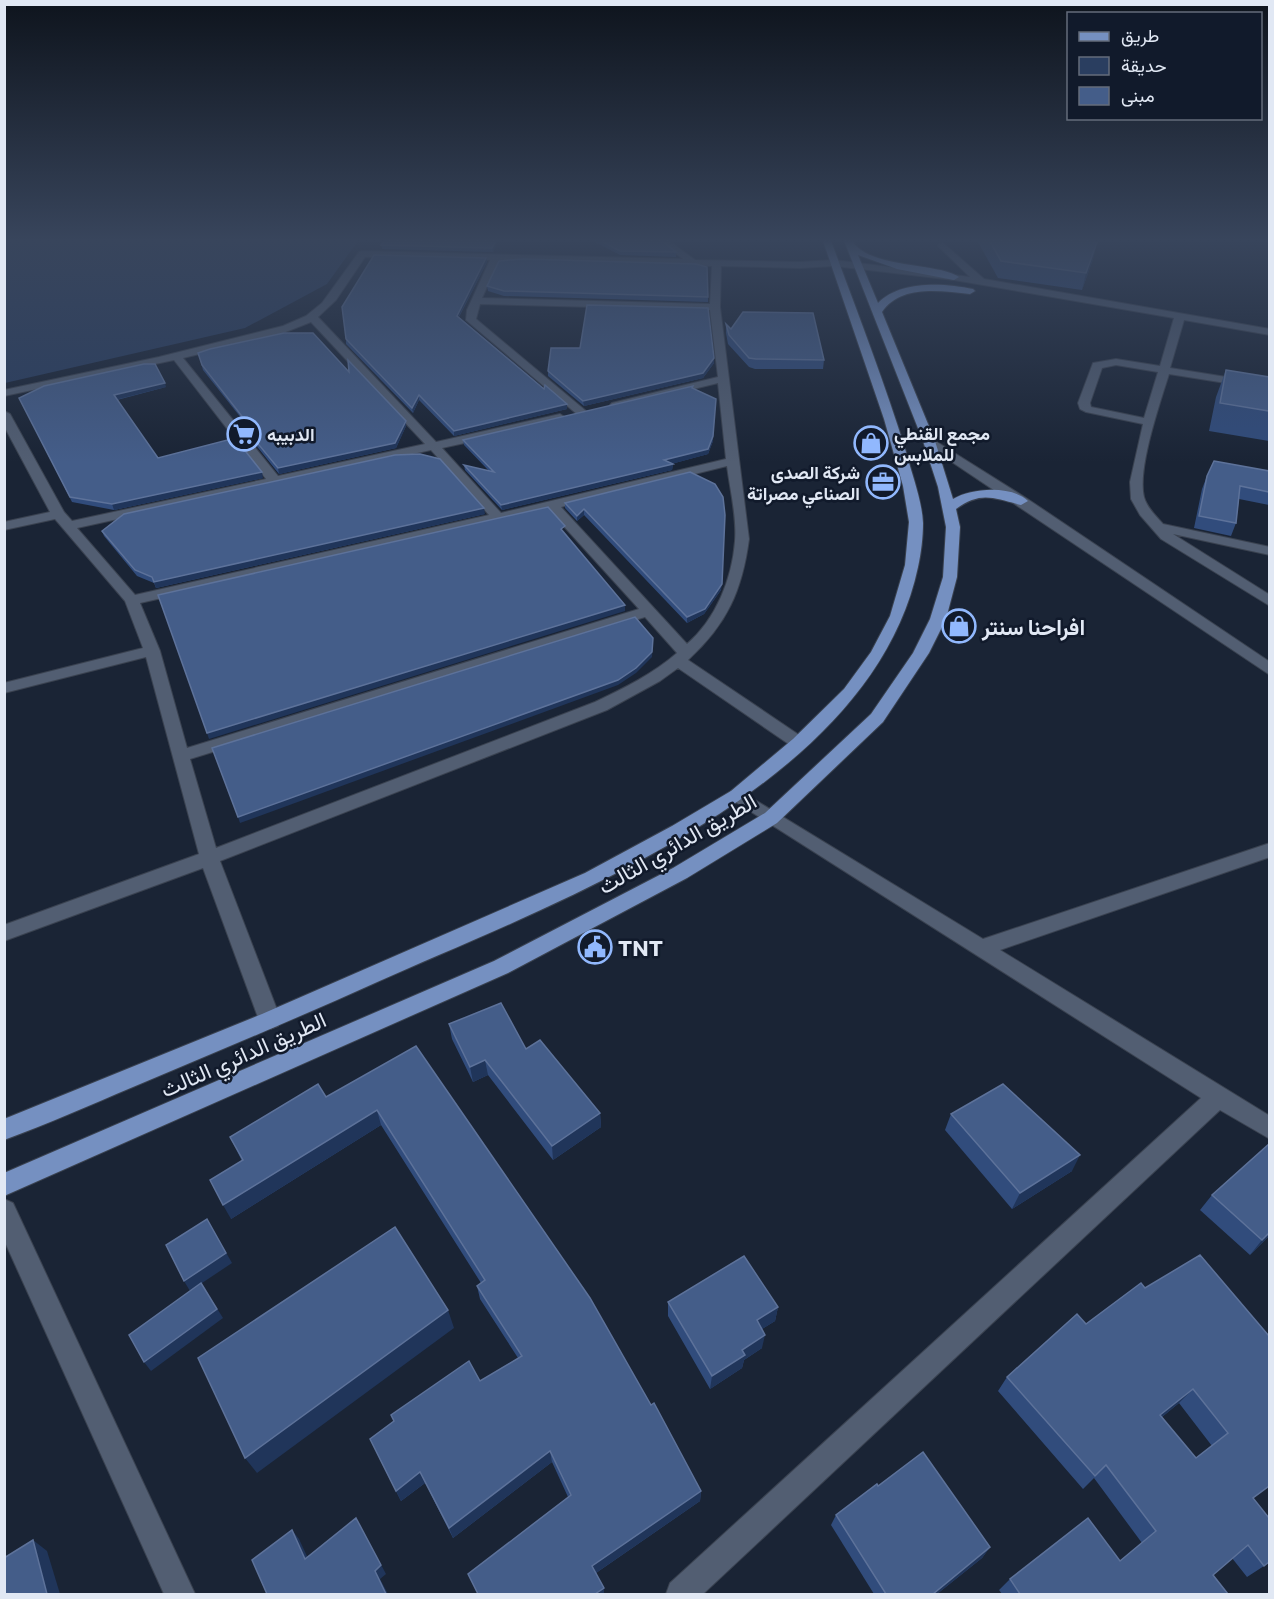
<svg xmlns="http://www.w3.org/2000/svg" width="1274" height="1599" viewBox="0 0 1274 1599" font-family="Commissioner,Vazirmatn,sans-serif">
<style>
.green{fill:#2a3e60}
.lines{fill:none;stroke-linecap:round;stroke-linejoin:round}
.minor-casing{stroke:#3a4250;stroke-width:2}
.major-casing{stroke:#3a4250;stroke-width:2}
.minor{fill:#525e72;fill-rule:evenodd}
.major{fill:#7590c1;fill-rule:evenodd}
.wall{fill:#314c7c;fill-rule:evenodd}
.shaded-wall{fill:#20355a}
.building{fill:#445d89;stroke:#5d729a;stroke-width:1.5;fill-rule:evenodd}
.labels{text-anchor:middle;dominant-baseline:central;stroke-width:5;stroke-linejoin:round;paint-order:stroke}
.far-poi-label{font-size:18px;font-weight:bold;fill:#e1e8f4;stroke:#111a2b;text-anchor:start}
.poi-label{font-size:22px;font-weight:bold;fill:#e1e8f4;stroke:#111a2b;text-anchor:start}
.street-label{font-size:22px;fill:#e1e8f4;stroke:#111a2b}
</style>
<rect width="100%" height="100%" fill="#1a2435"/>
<path class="green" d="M5 238H360L327 284 245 328 5 383Z"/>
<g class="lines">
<defs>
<g id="minor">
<path d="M655 238H665L695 260 800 262 834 260 970 277 939 247 938 245 942 242 984 279 1270 329V335L1184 320 1170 368 1270 384V390L1169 374C1160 403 1137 469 1144 497 1147 508 1156 516 1163 524L1270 547V555L1173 534 1270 595V606L1161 539 1140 515 1131 499 1130 482 1143 424 1086 412 1080 409 1078 403 1093 363 1116 359 1160 366 1174 318 954 280 834 266 800 268 721 266 720 307 749 539C742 591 727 624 688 660L805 739 808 743 805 747H793L678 668 660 681 607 710 220 861 281 1020 278 1026 270 1029 262 1026 259 1020 203 868 4 941V925L199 854 146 657 4 693V683L143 648 125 601 55 519 4 530V522L50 512 4 426V411L10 414 64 512 72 521 266 479 174 360 4 396V390L159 357 283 326 306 316 322 303 359 252 362 251 683 259ZM365 257 490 260 467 310 466 320 578 415H586V411L476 319 480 304 710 310 718 377 612 403 610 405 616 408 718 383 726 459 501 513 442 448 560 422 566 418 560 414 436 442 318 317 336 300ZM499 260 712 266 710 304 482 298ZM311 322 425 444 278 476 183 358 278 335ZM1116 365 1158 372 1144 418 1091 407 1090 403 1102 368ZM431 450 489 515 135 595 77 528ZM727 466C730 490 737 517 735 541 732 579 716 619 687 644L561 507ZM549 510 639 609 187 748 160 651 140 603ZM645 617 677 653C653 674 624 688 595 702L216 848 190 759Z"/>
<path d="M929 437 1026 498 1270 662V675L925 444 923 441Z"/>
<path d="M737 789 983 939 1270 843V857L1000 950 1270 1116V1139L1220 1110 703 1594H666L670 1583 1201 1098 731 799 728 795 731 791Z"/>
<path d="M4 1199 13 1203 195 1594H164L4 1240Z"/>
</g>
<g id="major">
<path d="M822 238H830C856 309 884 380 906 452 912 475 922 500 923 523 923 537 921 554 918 567 871 789 559 901 375 983 295 1019 214 1053 133 1087 90 1105 48 1124 4 1140V1119L262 1014 585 873 672 826 731 791 793 739 844 689 871 652 890 616 905 565 909 522 903 486 884 419Z"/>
<path d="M843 238H851C864 269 938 262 959 277L954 280 897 269 858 255 878 303C900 280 944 283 973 289L975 291 970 294C941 291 901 284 882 312L935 441 953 499C972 488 1011 485 1028 501L1021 505C993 498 981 491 956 509L960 527 957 577 946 619 929 653 883 722 777 823 687 878 508 973 4 1196V1173L494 961 673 868 765 813 871 714 913 653 930 619 943 577 946 527 938 487 923 441Z"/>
</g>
</defs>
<use href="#minor" class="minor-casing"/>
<use href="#major" class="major-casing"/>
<use href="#minor" class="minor"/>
<use href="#major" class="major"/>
</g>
<g class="wall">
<path d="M386 238H499L493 252 382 249 381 245Z"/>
<path d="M587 238H659L676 252V257L620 255Z"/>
<path d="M978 238H1068L1097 242 1093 259 1082 290 998 278 978 242Z"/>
<path d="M486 258 487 262 459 317 567 409 454 436 419 400 413 413 346 344V339Z"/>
<path d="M487 286 708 297V302L504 296 488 291Z"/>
<path d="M726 324 731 329 824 360 823 369H755L749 367 728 344 726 333Z"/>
<path d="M198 353 406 426 396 448 279 474 251 439 250 434 253 433 203 370Z"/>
<path d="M714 363 703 378 584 406 548 376V371Z"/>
<path d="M1226 370 1269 377V441L1209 431 1216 397Z"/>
<path d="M166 387 117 400 158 458 263 478 114 510 72 502 19 398Z"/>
<path d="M693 389 713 441 708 454 671 464H673L672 470 502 510 465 470 464 465 489 471 464 445 463 440Z"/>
<path d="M1269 471V505L1239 499 1236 523 1231 536 1194 528 1202 489 1207 476Z"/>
<path d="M690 472 721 590 704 614 687 623 584 515 577 521 565 508V503Z"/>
<path d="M485 514 156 588 154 583 137 576 104 536 102 531Z"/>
<path d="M449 1024 526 1049 600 1113 601 1127 553 1160 488 1075 473 1082 452 1039Z"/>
<path d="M416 1046 651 1405 701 1491 700 1501 596 1573 604 1588V1594H477L568 1497 552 1462 453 1538 425 1483 401 1501 396 1491 480 1381 518 1358 480 1299 477 1286 481 1283 381 1125 231 1219 242 1161 230 1137 326 1097Z"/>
<path d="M951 1114 1072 1171 1012 1209 945 1130Z"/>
<path d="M1212 1195 1269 1236 1250 1255 1200 1210Z"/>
<path d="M1200 1255 1253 1498 1264 1566 1247 1577 1232 1558 1213 1575 1228 1594H1002L999 1590 1010 1579 1120 1561 1142 1543 1094 1478 1083 1489 998 1391 1007 1377 1086 1324ZM1179 1403 1212 1446 1196 1458 1162 1417Z"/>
<path d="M668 1302 778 1307 775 1321 762 1329V1348L744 1360 742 1368 710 1389 668 1316Z"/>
<path d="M836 1515 990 1547 982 1558 937 1594H874L831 1525Z"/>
</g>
<g class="shaded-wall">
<path d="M497 238H499L493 252 492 248Z"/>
<path d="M1097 242 1093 259 1082 290 1086 273Z"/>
<path d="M486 258 487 262 457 320V316Z"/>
<path d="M714 358V363L703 378 584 406 583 401Z"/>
<path d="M165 383 166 387 115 400 114 395Z"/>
<path d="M419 395V400L413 413 412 408Z"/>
<path d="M716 399 713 441 708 454 664 466V460Z"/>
<path d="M567 404V409L454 436V431Z"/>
<path d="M406 421V426L396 448 279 474 278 468Z"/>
<path d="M673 464 672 470 502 510 501 505Z"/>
<path d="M262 472 263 478 114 510 112 504Z"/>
<path d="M484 508 485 514 156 588 154 582Z"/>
<path d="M584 509V515L577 521V516Z"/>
<path d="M722 584 721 590 704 614 687 623V617Z"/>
<path d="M625 605V611L209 739 207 733Z"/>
<path d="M653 638 652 657 636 673 618 685 240 823 238 817Z"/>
<path d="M485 1060 488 1075 473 1082 470 1067Z"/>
<path d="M377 1110 381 1125 231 1219 223 1205Z"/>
<path d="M600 1113 601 1127 553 1160 552 1146Z"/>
<path d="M1080 1155 1072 1171 1012 1209 1020 1193Z"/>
<path d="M207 1219 232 1263 190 1291 184 1281Z"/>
<path d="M1269 1233V1236L1250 1255 1262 1240Z"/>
<path d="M201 1283 223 1318 151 1371 144 1362Z"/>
<path d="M778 1307 775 1321 754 1334 757 1320Z"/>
<path d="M448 1310 454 1328 257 1473 245 1458Z"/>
<path d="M765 1335 762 1348 744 1360 742 1368 710 1389 712 1376 742 1350Z"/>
<path d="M1193 1389 1179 1403 1147 1429 1160 1415Z"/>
<path d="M550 1451 552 1462 453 1538 449 1528Z"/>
<path d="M420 1472 425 1483 401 1501 396 1491Z"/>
<path d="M701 1491 700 1501 593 1575 592 1566Z"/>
<path d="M356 1518 386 1574 380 1579 388 1594H386L375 1571Z"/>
<path d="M292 1530 299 1539 312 1567 305 1559Z"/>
<path d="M33 1540 47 1551 60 1594H47Z"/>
<path d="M990 1547 982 1558 937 1594H933Z"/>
<path d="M604 1588V1594H595Z"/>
</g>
<g class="building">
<path d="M386 238H497L492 248 381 245Z"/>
<path d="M595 238H659L676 252 620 251Z"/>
<path d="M988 238H1068L1097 242 1086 273 1001 261Z"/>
<path d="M374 255 486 258 457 316 544 389 545 385 567 404 454 431 419 395 412 408 346 339 342 307Z"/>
<path d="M524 259 696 264 707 267 708 297 504 291 487 286 499 261Z"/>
<path d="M587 305 708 308 714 358 703 373 583 401 548 371 551 348H580Z"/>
<path d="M743 312 813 313 824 360 756 359 749 358 729 335 726 324 731 329Z"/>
<path d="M284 333H313L349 372 348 360 406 421 395 443 278 468 250 434 255 433 202 365 198 353 210 349Z"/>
<path d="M144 364H155L165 383 114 395 158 458 235 438 262 472 112 504 70 497 19 398 44 386Z"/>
<path d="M1226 370 1269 377V411L1220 403Z"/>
<path d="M693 386 692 388 716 399 713 436 708 449 664 460 673 464 501 505 464 465 494 472 463 440Z"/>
<path d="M420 454 440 459 484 508 154 582 152 577 135 570 102 531 124 514 395 455Z"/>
<path d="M1214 461 1269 471V492L1240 486 1236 523 1199 516 1207 476Z"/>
<path d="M690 472 715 484 723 497 725 515 722 584 705 609 687 617 584 509 577 516 565 503Z"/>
<path d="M548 507 565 526 561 529 625 605 207 733 158 595Z"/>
<path d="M635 617 653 638 652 652 636 668 618 680 238 817 212 748Z"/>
<path d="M501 1003 526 1049 540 1040 600 1113 552 1146 485 1060 470 1067 449 1024Z"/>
<path d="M416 1046 590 1298 651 1405 654 1403 701 1491 592 1566 604 1588 595 1594H478L468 1574 571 1495 550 1451 449 1528 420 1472 396 1491 370 1439 394 1421 391 1415 469 1361 480 1381 522 1356 477 1286 485 1280 377 1110 223 1205 210 1180 243 1160 230 1137 318 1084 326 1097Z"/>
<path d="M1003 1084 1080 1155 1020 1193 951 1114Z"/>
<path d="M1269 1144V1233L1262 1240 1212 1195Z"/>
<path d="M207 1219 226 1253 184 1281 166 1245Z"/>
<path d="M395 1227 448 1310 245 1458 198 1358Z"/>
<path d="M1200 1255 1269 1336V1486L1253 1498 1269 1518V1562L1264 1566 1248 1545 1213 1575 1228 1594H1020L1010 1579 1088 1518 1120 1561 1156 1531 1106 1465 1095 1476 1007 1377 1077 1314 1086 1324 1141 1283 1145 1288ZM1193 1389 1228 1433 1196 1458 1160 1415Z"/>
<path d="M744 1256 778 1307 757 1320 765 1335 742 1350 745 1355 712 1376 668 1302Z"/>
<path d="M201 1283 217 1309 144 1362 129 1335Z"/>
<path d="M923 1452 990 1547 933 1594H886L836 1515 877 1484 878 1486Z"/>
<path d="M356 1518 381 1565 375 1571 386 1594H267L252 1560 292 1530 305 1559Z"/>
<path d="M33 1540 47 1594H4V1558Z"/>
</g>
<linearGradient id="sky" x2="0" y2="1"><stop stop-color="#0e141d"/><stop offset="0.52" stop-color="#38455c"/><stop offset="1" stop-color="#38455c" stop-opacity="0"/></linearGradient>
<rect width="1274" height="462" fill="url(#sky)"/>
<defs>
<symbol id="supermarket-ring" viewBox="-11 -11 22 22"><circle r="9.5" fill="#111a2b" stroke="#91b8fd" stroke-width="1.5"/><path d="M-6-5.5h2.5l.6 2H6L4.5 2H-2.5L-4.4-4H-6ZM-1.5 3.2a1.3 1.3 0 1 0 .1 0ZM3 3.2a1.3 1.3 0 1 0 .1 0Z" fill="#91b8fd"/></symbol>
<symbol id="shop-ring" viewBox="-11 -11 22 22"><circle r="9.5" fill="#111a2b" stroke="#91b8fd" stroke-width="1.5"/><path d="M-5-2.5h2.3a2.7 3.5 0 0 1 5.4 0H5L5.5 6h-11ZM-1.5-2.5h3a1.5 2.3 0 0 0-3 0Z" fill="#91b8fd"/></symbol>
<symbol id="office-ring" viewBox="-11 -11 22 22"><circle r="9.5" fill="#111a2b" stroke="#91b8fd" stroke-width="1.5"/><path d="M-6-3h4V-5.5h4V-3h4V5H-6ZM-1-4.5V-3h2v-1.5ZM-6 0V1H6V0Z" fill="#91b8fd"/></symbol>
<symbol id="civic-ring" viewBox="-11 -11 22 22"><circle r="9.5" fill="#111a2b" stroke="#91b8fd" stroke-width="1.5"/><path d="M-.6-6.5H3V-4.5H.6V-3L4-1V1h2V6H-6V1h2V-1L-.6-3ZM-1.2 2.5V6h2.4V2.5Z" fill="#91b8fd"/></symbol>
</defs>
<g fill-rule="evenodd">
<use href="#supermarket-ring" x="225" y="415" width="38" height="38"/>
<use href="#shop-ring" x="852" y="424" width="38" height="38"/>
<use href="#office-ring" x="864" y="463" width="38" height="38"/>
<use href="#shop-ring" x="940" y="607" width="38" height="38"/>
<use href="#civic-ring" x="576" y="928" width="38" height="38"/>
</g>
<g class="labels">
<g class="far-poi-label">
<text x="894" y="433">مجمع القنطي<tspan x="894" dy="21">للملابس</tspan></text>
<text x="267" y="434">الدبيبه</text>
<text x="860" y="472" text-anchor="end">شركة الصدى<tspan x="860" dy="21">الصناعي مصراتة</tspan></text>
</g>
<g class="poi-label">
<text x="982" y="626">افراحنا سنتر</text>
<text x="618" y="947">TNT</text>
</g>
<g class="street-label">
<text transform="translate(677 843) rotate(-30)">الطريق الدائري الثالث</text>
<text transform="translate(243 1054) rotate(-24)">الطريق الدائري الثالث</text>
</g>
</g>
<rect width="1274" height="1599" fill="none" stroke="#e1e8f4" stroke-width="12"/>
<rect x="1067" y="12" width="195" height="108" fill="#111a2b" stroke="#646c7b" stroke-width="1.5"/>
<rect x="1079" y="32" width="30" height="9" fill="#7590c1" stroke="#646c7b" stroke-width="1.5"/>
<text x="1121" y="42" font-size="18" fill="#e1e8f4">طريق</text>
<rect x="1079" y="57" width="30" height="18" fill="#2a3e60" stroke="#646c7b" stroke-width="1.5"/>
<text x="1121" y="72" font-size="18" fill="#e1e8f4">حديقة</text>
<rect x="1079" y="87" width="30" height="18" fill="#445d89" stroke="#646c7b" stroke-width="1.5"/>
<text x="1121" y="102" font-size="18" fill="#e1e8f4">مبنى</text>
</svg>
